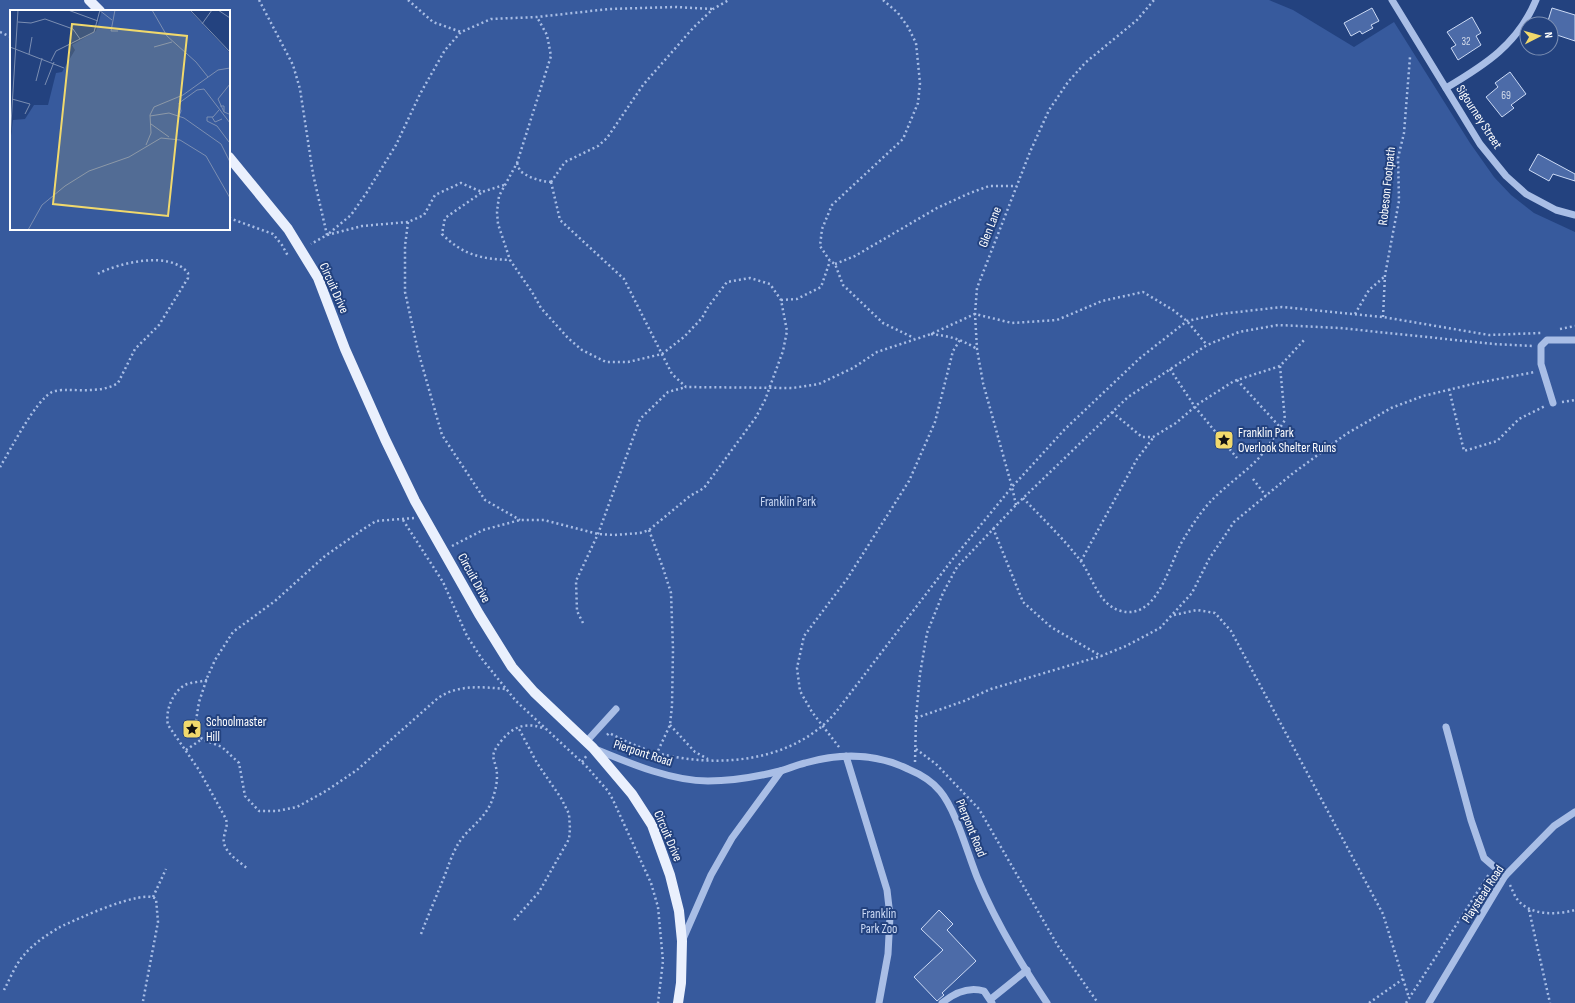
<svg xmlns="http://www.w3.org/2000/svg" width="1575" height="1003" viewBox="0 0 1575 1003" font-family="'Sofia Sans Condensed',sans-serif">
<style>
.green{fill:#375a9d;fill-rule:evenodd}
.building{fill:#4c6ba8;stroke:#ccdaf5}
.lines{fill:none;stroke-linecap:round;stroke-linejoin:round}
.path{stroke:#a9bee6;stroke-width:2.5;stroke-dasharray:2 3;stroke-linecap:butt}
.minor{stroke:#a9bee6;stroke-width:7}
.major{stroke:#eaf0fd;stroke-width:10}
.labels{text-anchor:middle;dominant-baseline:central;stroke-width:4;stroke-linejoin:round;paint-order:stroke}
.number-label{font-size:11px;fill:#d2dae9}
.street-label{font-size:13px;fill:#fff;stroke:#23427f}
.poi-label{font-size:13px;fill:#fff;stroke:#23427f;text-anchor:start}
.park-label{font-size:13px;fill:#ccdaf5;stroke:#23427f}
.inset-road{fill:none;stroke:#7b8eb2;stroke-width:1}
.view{fill:#f1d96c;fill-opacity:0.15;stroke:#f1d96c;stroke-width:2}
.inset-edge{fill:none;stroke:#fff;stroke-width:2}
</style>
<rect width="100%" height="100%" fill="#23427f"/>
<path class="green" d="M0 0H1269L1293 10 1354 47 1394 22 1470 143 1494 177 1511 195 1534 213 1575 232V1003H0ZM11 11H229V229H11Z"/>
<g class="building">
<path d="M1372 8 1379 21 1371 25 1373 28 1362 34 1360 31 1351 36 1344 23Z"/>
<path d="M1552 8 1575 15V41L1551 33V24H1547Z"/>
<path d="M1472 17 1481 33 1476 36 1481 45 1458 60 1451 48 1456 45 1447 32Z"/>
<path d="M1510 72 1526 94 1511 105 1514 108 1502 117 1486 97 1498 87 1495 83Z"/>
<path d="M1538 154 1575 174V181L1553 174 1549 181 1529 170Z"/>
<path d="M939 910 953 924 947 930 976 961 942 993 944 995 937 1001 914 977 943 950 921 929Z"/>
</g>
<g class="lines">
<g class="path">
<path d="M259 0 293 65 300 89 313 174 327 235 311 244"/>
<path d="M408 0 433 22 461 32"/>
<path d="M883 0 898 13 908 27 916 43 920 83 918 103 903 139 832 205 822 229 820 246 830 261 835 264 843 285 883 323 914 338"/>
<path d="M0 32 11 37"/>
<path d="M517 163 520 171C530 178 539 181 551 182"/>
<path d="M551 182 560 220 624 279 672 374 686 387 792 388 819 384 853 368 877 352 931 334 975 314 1012 323 1057 320 1102 301 1143 292 1173 310 1187 321 1207 345"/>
<path d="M551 182 565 162 598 146 607 138 643 85 693 28 713 9 729 0"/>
<path d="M504 185 482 192 461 183 435 195 424 215 408 222 362 226 327 235 351 215 367 192 396 145 420 94 445 50 461 32 491 19 537 17 609 9 675 7 713 9"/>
<path d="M481 193 445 218 442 234C463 255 481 259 510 260"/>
<path d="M229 218 273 234 282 245 288 256"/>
<path d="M408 222 405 246V292L418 351 442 435 485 500 520 520"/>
<path d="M835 264 855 256 937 208 970 193 989 186H1016"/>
<path d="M781 300 797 299 821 287 830 261"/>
<path d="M1355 314 1369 290 1384 277"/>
<path d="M1383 317 1385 275 1399 201 1398 158 1404 133 1410 57"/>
<path d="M1560 329 1575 326"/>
<path d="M931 334C949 336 961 339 977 349"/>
<path d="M1170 369 1195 407 1237 458"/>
<path d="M1237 380 1280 427"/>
<path d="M1449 389 1464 451 1497 441 1519 419 1545 406"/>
<path d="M1562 402 1575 400"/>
<path d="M1112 412 1142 437H1153L1176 423 1198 404 1234 381 1280 366"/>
<path d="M0 467C11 449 35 401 52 392 57 390 63 390 67 390 84 390 104 392 118 383L135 349 159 325 188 278V273C170 250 119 263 97 274"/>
<path d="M1253 479 1266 496"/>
<path d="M1023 498C1042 518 1063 538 1080 560 1093 577 1098 605 1121 611 1158 621 1170 561 1183 540 1191 527 1200 513 1210 502 1223 488 1243 474 1257 460 1268 448 1276 434 1285 420L1280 366 1305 339"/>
<path d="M1016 505 1012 487 983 383 977 349 975 314 977 288 1030 152 1049 110 1068 82 1085 63 1137 20 1154 0"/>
<path d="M414 518 376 521 362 530 325 556 275 601 233 632 215 660 207 678 199 702 195 727 202 739 222 747 239 763 245 796 259 811H277L297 807 326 791 357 770 438 698C459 684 482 687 506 689"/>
<path d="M403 520 443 582 467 636 482 659 516 701 587 767 608 791 613 800 651 883 658 907 663 961 658 1003"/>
<path d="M993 528 1023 602 1051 627 1101 656 1126 646 1160 628 1192 593 1209 559 1234 522 1292 474 1346 434 1391 408 1423 396 1477 383 1535 372"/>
<path d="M649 530 663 568 671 593 673 649 672 706 670 725 657 753"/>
<path d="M452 546 483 530 520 520H544L598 534 614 535 640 533 649 530 690 496 704 488 756 417 765 400 783 351 787 331 781 300 770 284 750 278 727 282 708 307 702 318 684 337 662 354 628 362H606L582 350 568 338 541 308 532 292 510 260 498 224 497 212 499 196 517 163 551 56 547 35 537 17"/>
<path d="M1081 561 1137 459 1153 438"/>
<path d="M1174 615 1197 610 1215 613 1231 631 1383 914 1409 998"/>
<path d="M583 623 577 611 576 581 598 534 640 419 668 392 686 387"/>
<path d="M207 680C200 682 191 682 185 685 172 692 165 712 168 725L199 770 226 819C228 827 225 830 224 837 221 851 239 861 248 869"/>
<path d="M916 718 964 701 991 689 1101 656"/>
<path d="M670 725 695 752 708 759"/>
<path d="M607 735 609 733C625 741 640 748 657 753 718 769 794 762 836 712L952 560 1012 487 1065 429 1140 358 1187 321 1220 314 1282 307 1383 317 1489 335 1541 333"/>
<path d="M839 747 812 712 800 691 797 668 804 636 847 579 909 481 935 422 953 351 960 340"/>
<path d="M916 749 936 764 979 809 1058 946 1098 1003"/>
<path d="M186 750 202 739"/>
<path d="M582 762 587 755"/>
<path d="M915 762 916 718 920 674 927 633 943 593 957 567 1016 505 1128 397 1207 345 1239 332 1278 325 1340 328 1494 344 1533 346"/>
<path d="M1510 885C1512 889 1514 895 1517 899 1530 916 1556 915 1575 910"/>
<path d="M153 897 166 869"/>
<path d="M1529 910 1550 1003"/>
<path d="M514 920 539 892 569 839 570 829 569 814 561 798 537 763 518 727"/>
<path d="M421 934C429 913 438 893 446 872 450 861 454 850 460 841 469 828 484 819 491 803 494 795 497 786 497 776 497 758 486 759 502 740 514 725 529 722 545 729"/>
<path d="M4 990C10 979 15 965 24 955 33 944 48 934 60 927 75 920 144 888 156 899L158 922 143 1001"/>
<path d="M1369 1003 1403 979"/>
<path d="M1406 1003 1489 874"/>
</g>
<g class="minor">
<path d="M1392 0 1480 144 1506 176 1526 194 1556 210 1575 215"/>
<path d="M1446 88C1485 65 1518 44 1536 0"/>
<path d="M1553 403 1541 364V346L1547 340H1575"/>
<path d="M1446 727 1471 820 1484 858 1505 876"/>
<path d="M586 742 616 709"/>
<path d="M595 749C629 763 671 781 708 781 732 781 756 777 780 771 788 769 796 765 805 763 840 753 875 753 908 769 920 774 932 781 940 791 956 810 967 852 977 877 995 921 1021 964 1047 1003"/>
<path d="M846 756 887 890 890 916 888 954 879 1003"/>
<path d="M683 939 711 875 732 838 781 771"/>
<path d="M991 999 1027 970"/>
<path d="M942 1003C954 993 968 986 984 991L992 1003"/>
<path d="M1429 1003 1505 876 1554 826 1575 812"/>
</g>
<g class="major">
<path d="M89 0 100 11"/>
<path d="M229 157 288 229 318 278 345 349 385 439 415 501 479 614 512 667 534 692 593 748 632 794 652 825 670 875 679 911 682 941 681 983 678 1003"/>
</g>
</g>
<defs>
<symbol id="sight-square" viewBox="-11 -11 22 22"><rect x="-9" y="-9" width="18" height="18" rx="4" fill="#f1d96c" stroke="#23427f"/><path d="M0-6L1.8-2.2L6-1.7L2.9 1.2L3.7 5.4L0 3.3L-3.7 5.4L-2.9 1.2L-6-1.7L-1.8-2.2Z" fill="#111"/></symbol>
</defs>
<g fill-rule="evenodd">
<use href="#sight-square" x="1213" y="429" width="22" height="22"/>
<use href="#sight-square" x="181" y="718" width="22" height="22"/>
</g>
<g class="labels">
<g class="number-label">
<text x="1466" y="41">32</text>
<text x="1506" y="95">69</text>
</g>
<g class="street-label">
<text transform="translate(1479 117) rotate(57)">Sigourney Street</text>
<text transform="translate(1387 186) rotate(-84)">Robeson Footpath</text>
<text transform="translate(990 227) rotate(-69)">Glen Lane</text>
<text transform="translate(334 288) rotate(66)">Circuit Drive</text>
<text transform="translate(474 578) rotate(61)">Circuit Drive</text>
<text transform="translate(643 753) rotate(18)">Pierpont Road</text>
<text transform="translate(971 828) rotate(68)">Pierpont Road</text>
<text transform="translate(668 836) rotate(67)">Circuit Drive</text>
<text transform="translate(1483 894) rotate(-57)">Playstead Road</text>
</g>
<g class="poi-label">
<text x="1238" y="433">Franklin Park<tspan x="1238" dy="15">Overlook Shelter Ruins</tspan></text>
<text x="206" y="722">Schoolmaster<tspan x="206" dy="15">Hill</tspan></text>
</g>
<g class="park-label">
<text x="788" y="502">Franklin Park</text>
<text x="879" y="914">Franklin<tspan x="879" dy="15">Park Zoo</tspan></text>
</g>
</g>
<g transform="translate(10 10)">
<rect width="220" height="220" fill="#23427f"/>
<path d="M92 0H179L220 43V220H0V133L3 110 15 109 24 95H38L46 63 52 62 65 40 62 35 86 21Z" fill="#375a9d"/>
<path class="inset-road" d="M58 0 88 11M89 0 102 10M105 0 101 21H108M142 0 157 26 186 52 198 67M180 0 220 42M208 0 220 8M8 12 21 13 35 9 63 19 70 29M192 14 202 0M0 37 54 58M144 37 162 32M19 44 22 27M41 51 46 41 84 22 90 0M26 71 32 48M35 75 44 52M2 89 20 94 15 104M210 96H214V102L219 104M209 100 203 107H197V111L207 116 219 132M214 102 208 89 220 74M140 106 159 103 174 108 211 134 220 152M169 106 171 101 169 93 187 80 194 79 220 113M202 107 205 112 212 109M141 114 159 127M0 130 8 0M136 135 141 123 140 105 144 97 173 85 208 60 220 58M18 220 32 195 55 176 79 161 119 147 151 128 170 130 196 146 220 188"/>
<path class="view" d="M62 14 177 26 158 206 43 194Z"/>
<rect width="220" height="220" class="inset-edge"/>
</g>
<g transform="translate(1539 36) rotate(84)"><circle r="19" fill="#23427f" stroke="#7b8eb2"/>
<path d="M0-3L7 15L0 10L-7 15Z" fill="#f1d96c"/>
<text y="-6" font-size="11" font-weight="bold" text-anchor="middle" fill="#ffffff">N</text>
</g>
</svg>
